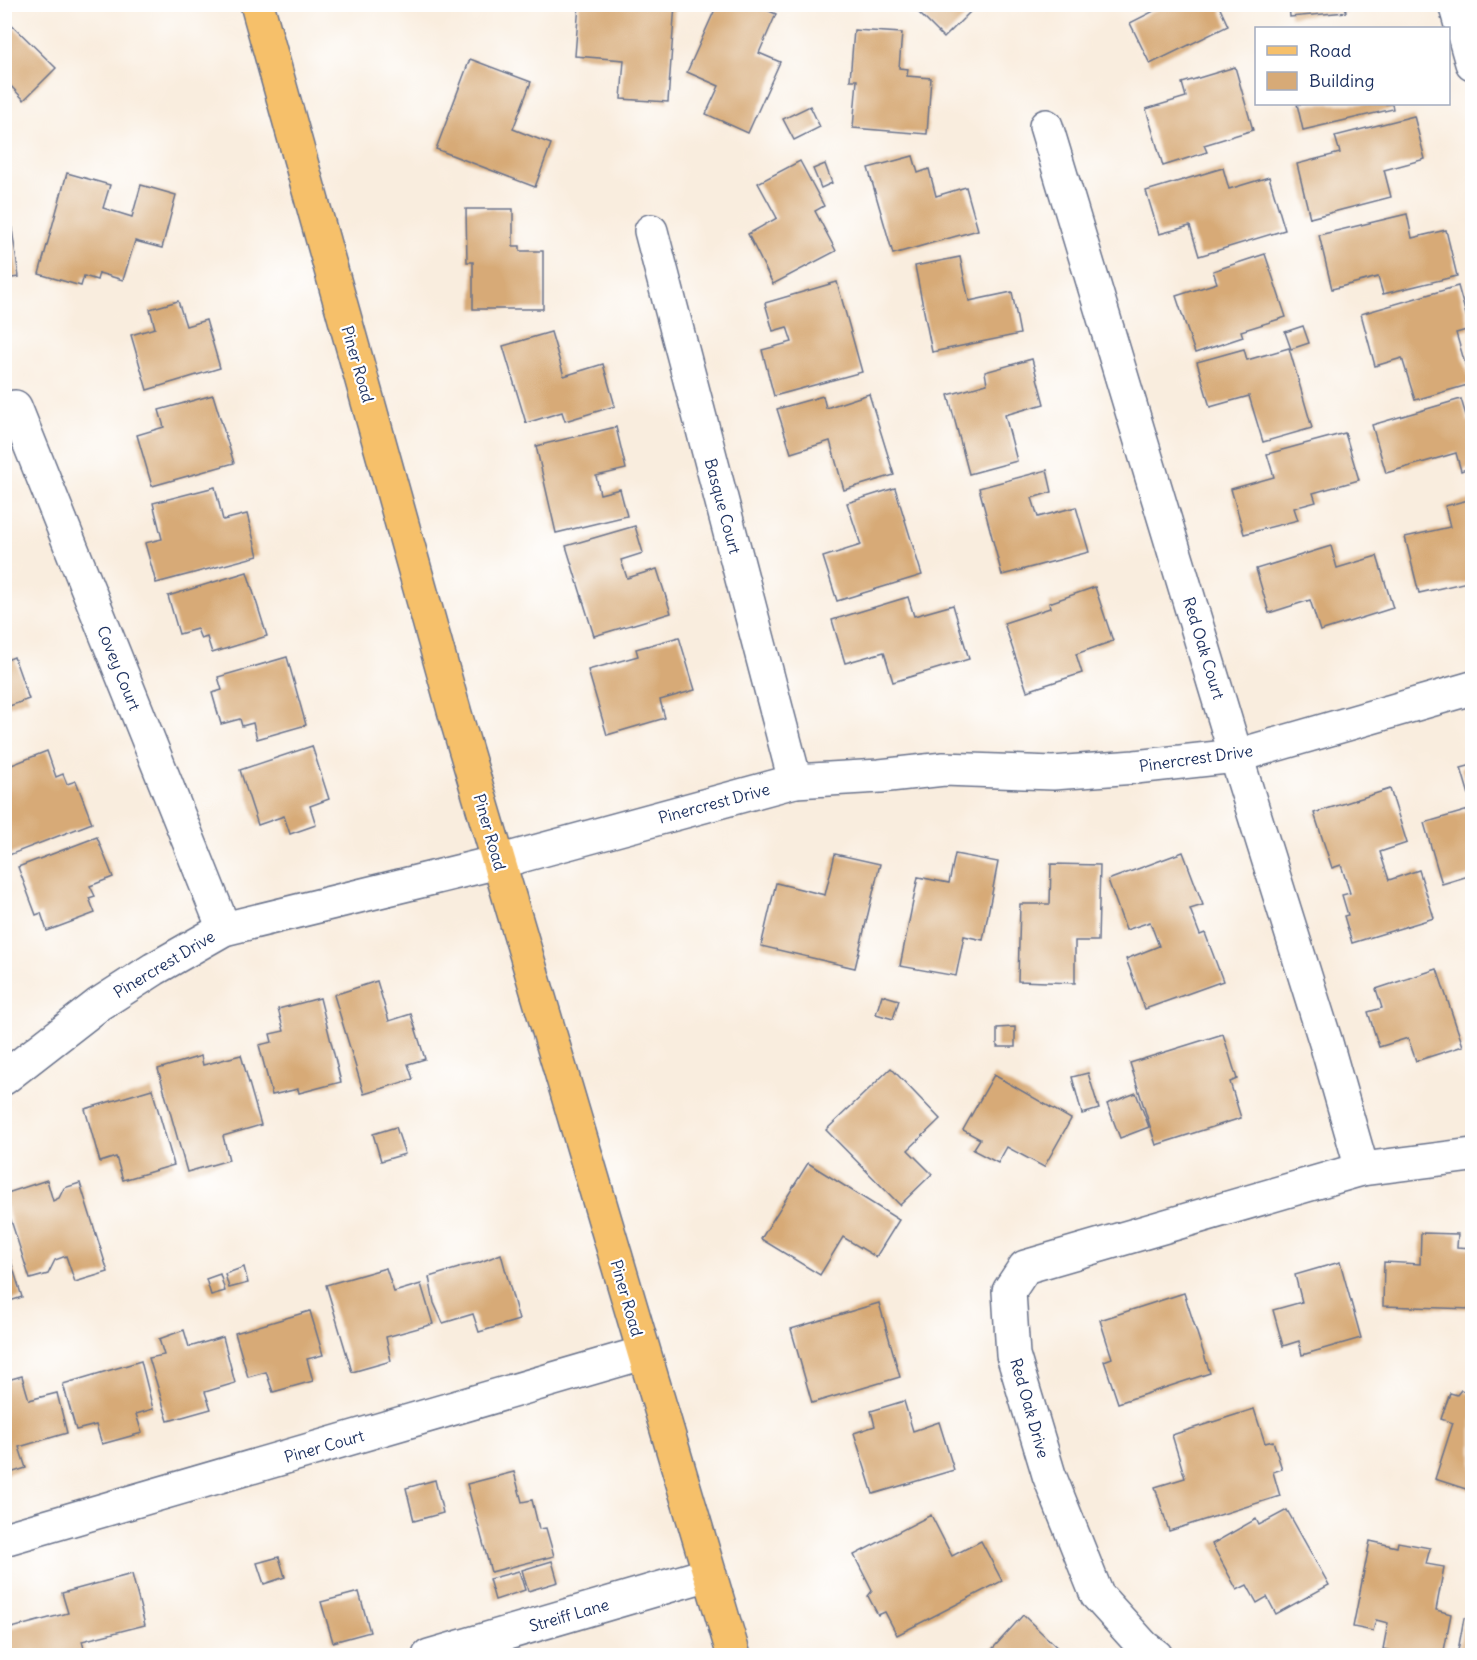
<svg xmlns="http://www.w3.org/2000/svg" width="1477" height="1660" viewBox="0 0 1477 1660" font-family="Delius,sans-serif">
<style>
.building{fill:#d7aa77}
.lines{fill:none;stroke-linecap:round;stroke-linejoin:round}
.minor-casing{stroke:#69728b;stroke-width:36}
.major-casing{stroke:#69728b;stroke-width:36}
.minor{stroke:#fff;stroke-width:33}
.major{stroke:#f6c06b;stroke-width:33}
.labels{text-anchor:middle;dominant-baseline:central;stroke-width:4.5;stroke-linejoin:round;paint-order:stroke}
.street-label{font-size:16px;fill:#1b2f5e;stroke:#fff}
</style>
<rect width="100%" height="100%" fill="#fff"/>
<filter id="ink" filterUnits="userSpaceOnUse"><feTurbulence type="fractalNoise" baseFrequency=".0167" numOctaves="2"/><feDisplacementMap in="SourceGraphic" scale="12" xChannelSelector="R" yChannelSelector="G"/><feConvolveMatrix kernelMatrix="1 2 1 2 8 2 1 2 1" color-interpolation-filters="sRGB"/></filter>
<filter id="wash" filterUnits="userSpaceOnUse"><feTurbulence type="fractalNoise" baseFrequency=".008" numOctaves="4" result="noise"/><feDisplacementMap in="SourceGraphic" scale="24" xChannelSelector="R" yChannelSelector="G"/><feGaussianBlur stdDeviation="1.35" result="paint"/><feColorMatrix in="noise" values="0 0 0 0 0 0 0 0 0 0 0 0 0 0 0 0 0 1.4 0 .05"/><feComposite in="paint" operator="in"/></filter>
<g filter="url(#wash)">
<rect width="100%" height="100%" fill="#f9edde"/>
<g id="blocks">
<g class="building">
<path d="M579 4H675L668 102 621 99 624 60 575 56Z"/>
<path d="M910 4H978L944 38Z"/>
<path d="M1156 4H1218L1228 26 1150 64 1130 23 1158 9Z"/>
<path d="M1289 4H1345L1346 12 1290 17Z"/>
<path d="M717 5H755L776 14 759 53 780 62 748 133 706 114 719 86 687 72Z"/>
<path d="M4 17 56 68 24 100 9 84 4 88Z"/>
<path d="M854 30 902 33 899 68 908 69 907 76 931 78 927 134 853 128 857 80H850Z"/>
<path d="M470 59 531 82 513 129 551 144 535 187 436 149Z"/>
<path d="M1235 67 1253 130 1204 145 1207 152 1163 166 1146 109 1186 97 1182 83Z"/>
<path d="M1297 104H1392L1393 109 1303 130Z"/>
<path d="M810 106 820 127 794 140 783 119Z"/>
<path d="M1414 116 1425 159 1384 170 1391 197 1310 218 1297 164 1340 153 1335 136Z"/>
<path d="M913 156 918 173 929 169 936 196 966 187 978 230 893 254 868 168Z"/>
<path d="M800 161 824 206 815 211 836 251 773 284 748 234 777 218 758 183Z"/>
<path d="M825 164 832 183 821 188 813 169Z"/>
<path d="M1223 168 1229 189 1269 177 1285 230 1199 256 1190 226 1159 234 1146 191Z"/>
<path d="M67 173 110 185 103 208 132 217 141 185 176 195 162 248 135 241 123 280 99 273 97 280 84 276 81 286 39 274Z"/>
<path d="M4 202H8L19 277 4 279Z"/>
<path d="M466 209H513V246H520V251H543V309H473V262H467Z"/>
<path d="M1407 214 1412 238 1446 230 1457 276 1383 294 1378 277 1332 289 1319 235Z"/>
<path d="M1265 254 1286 317 1241 331 1243 337 1195 353 1176 296 1217 283 1213 271Z"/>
<path d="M960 257 969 301 1012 292 1020 334 932 352 915 266Z"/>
<path d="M837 282 862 372 774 396 762 350 792 342 787 327 773 331 765 303Z"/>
<path d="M1458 286 1470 329 1456 333 1471 384 1415 400 1402 358 1375 366 1361 314Z"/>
<path d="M178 301 186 326 206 320 220 368 147 390 131 335 155 328 150 309Z"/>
<path d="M1303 326 1309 343 1291 349 1285 332Z"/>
<path d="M551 332 564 376 603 364 615 406 565 421 562 412 526 423 503 346Z"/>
<path d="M1289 348 1312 428 1263 442 1249 396 1210 407 1197 362 1244 349 1247 360Z"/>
<path d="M1032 359 1044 404 1005 415 1017 461 969 474 948 395 987 384 985 372Z"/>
<path d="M869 394 894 475 844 490 830 441 791 453 777 409 823 396 826 408Z"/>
<path d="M213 395 234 463 152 486 137 435 164 427 159 410Z"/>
<path d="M1461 399 1468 422 1472 420V467L1461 471 1456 453 1386 473 1372 425Z"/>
<path d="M616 427 626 469 596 476 600 494 620 489 627 516 556 533 536 446Z"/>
<path d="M1345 433 1359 480 1313 493 1316 502 1294 508 1298 520 1244 534 1231 489 1274 477 1267 454Z"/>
<path d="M1047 470 1052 492 1032 498 1038 517 1076 507 1089 552 1002 575 979 488Z"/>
<path d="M215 487 223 520 247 514 258 556 156 583 145 543 162 539 153 503Z"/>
<path d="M895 488 922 575 837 601 823 557 861 545 847 503Z"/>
<path d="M1472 499V581L1419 593 1405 537 1450 527 1445 506Z"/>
<path d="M635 526 643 553 621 560 627 578 657 569 671 613 594 636 566 546Z"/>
<path d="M1331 546 1337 568 1377 556 1393 608 1320 631 1310 600 1269 613 1256 569Z"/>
<path d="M247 572 267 636 212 653 207 637 201 639 197 629 179 634 168 596Z"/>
<path d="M1095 587 1113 641 1076 654 1082 673 1027 691 1004 623 1050 608 1049 603Z"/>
<path d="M908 597 914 616 953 605 969 659 893 682 884 652 845 663 832 620Z"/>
<path d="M679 637 695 690 660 700 665 718 607 735 588 670 638 656 636 649Z"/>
<path d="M14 657 29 699 4 708V661Z"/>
<path d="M287 657 306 725 257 739 253 723 242 726 240 719 221 724 212 693 222 690 218 677Z"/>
<path d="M312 746 329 799 310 806 316 825 290 834 284 816 258 825 240 770Z"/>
<path d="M47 751 56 777 63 774 67 784 76 781 92 823 4 857V768Z"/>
<path d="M1472 765V805L1461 768Z"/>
<path d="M1390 789 1407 843 1380 852 1389 880 1419 870 1434 918 1352 943 1344 916 1348 915 1342 895 1350 893 1341 865 1332 868 1314 813Z"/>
<path d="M1472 809V875L1442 884 1424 823Z"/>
<path d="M97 837 113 877 90 886 95 896 89 898 95 913 47 931 41 913 36 915 18 867Z"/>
<path d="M1183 852 1203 905 1190 909 1200 935 1205 933 1223 981 1145 1009 1126 959 1159 946 1150 922 1126 930 1108 880Z"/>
<path d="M835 854 880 864 855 968 761 946 776 883 825 895Z"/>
<path d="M955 854 998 862 983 940 964 936 956 976 900 966 918 877 949 883Z"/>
<path d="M1051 864 1100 865 1098 941H1075V983L1018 981 1020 904H1050Z"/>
<path d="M1437 969 1463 1046 1416 1061 1408 1038 1379 1047 1368 1012 1382 1008 1376 989Z"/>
<path d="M377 981 389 1021 411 1014 425 1059 408 1064 413 1079 364 1094 334 995Z"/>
<path d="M882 995 899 1000 893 1019 876 1014Z"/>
<path d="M320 998 341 1082 299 1093 298 1089 272 1095 259 1045 272 1042 270 1034 284 1031 278 1009Z"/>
<path d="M1015 1027V1047H997V1028Z"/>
<path d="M1223 1034 1237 1079 1230 1082 1241 1118 1156 1145 1130 1063Z"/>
<path d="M241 1055 261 1125 223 1136 229 1160 187 1172 158 1069 201 1056 203 1065Z"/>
<path d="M891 1068 940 1119 908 1150 932 1174 900 1205 826 1130Z"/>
<path d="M1088 1073 1099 1109 1082 1114 1072 1077Z"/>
<path d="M994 1075 1071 1119 1044 1167 1007 1147 998 1163 973 1150 980 1139 963 1130Z"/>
<path d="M152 1089 174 1165 123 1180 116 1157 100 1162 85 1109Z"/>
<path d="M1136 1093 1149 1127 1120 1138 1107 1104Z"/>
<path d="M396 1127 405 1154 381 1161 373 1134Z"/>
<path d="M808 1163 899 1220 876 1257 843 1237 820 1275 761 1239Z"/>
<path d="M47 1180 53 1201 59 1198 64 1188 80 1183 108 1272 75 1282 66 1256 55 1260 48 1274 30 1279 4 1199V1194Z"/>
<path d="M1421 1233 1458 1234 1457 1247 1472 1248V1309L1383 1306 1384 1262 1420 1264Z"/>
<path d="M4 1239 22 1297 4 1303Z"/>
<path d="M501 1254 519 1320 479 1332 473 1314 443 1323 434 1303 429 1277 459 1268V1267L478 1263Z"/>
<path d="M1340 1262 1361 1338 1302 1355 1299 1341 1283 1346 1273 1310 1302 1302 1295 1275Z"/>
<path d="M244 1267 248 1283 229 1288 225 1274Z"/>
<path d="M386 1268 394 1292 421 1284 433 1324 386 1337 391 1361 352 1372 326 1285Z"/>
<path d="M220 1274 225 1291 211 1295 206 1279Z"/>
<path d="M1184 1293 1210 1373 1118 1403 1104 1361 1112 1358 1100 1320Z"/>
<path d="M879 1303 900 1377 812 1403 791 1329Z"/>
<path d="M310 1311 323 1355 307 1359 313 1381 273 1392 266 1372 248 1377 235 1333Z"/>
<path d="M184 1330 189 1347 223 1337 235 1383 205 1392 211 1409 168 1421 149 1358 164 1355 159 1339Z"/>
<path d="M141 1361 153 1409 136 1414 142 1433 102 1444 96 1425 76 1430 63 1384Z"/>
<path d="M22 1376 29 1400 57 1393 67 1433 19 1447 26 1468 4 1475V1381Z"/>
<path d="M1461 1390 1472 1394V1491L1435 1479 1453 1423 1441 1419 1450 1393 1457 1395Z"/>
<path d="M904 1401 913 1431 939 1422 954 1470 873 1494 854 1433 875 1426 871 1411Z"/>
<path d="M1254 1409 1265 1443 1273 1441 1282 1469 1273 1472 1280 1496 1169 1531 1155 1487 1185 1478 1172 1435Z"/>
<path d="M514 1472 522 1502 532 1500 539 1529 546 1528 554 1556 491 1572 467 1484Z"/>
<path d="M435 1480 443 1513 414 1521 406 1488Z"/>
<path d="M1287 1510 1329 1585 1276 1614 1267 1597 1257 1603 1247 1585 1237 1590 1212 1544 1256 1519 1259 1525Z"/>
<path d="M931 1515 952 1556 981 1541 1002 1581 897 1635 885 1612 878 1615 868 1596 872 1591 854 1555Z"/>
<path d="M1370 1541 1397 1547 1398 1542 1430 1548 1426 1564 1444 1567 1436 1610 1451 1614 1443 1656H1417L1383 1649 1388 1623 1376 1620 1373 1631 1353 1627Z"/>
<path d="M279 1557 285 1577 264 1584 257 1563Z"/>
<path d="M552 1561 558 1582 528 1591 522 1570Z"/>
<path d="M519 1571 525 1590 495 1600 489 1579Z"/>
<path d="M132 1574 145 1625 82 1641 86 1656H4V1630L68 1613 62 1593Z"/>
<path d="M359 1592 370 1632 333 1642 321 1602Z"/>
<path d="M1023 1615 1066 1656H986Z"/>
<path d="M1464 1618 1472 1620V1656H1457Z"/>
</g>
</g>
</g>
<g filter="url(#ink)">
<use href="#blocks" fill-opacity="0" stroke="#69728b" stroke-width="1.5"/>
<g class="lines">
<defs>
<g id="minor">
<path d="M1455 4 1472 63"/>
<path d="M1046 126 1236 756 1326 1043 1362 1169"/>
<path d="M651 231 795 781"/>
<path d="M15 407 224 929"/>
<path d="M4 1078 98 1005 154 969 224 929 498 862 795 781 880 776 944 769 1053 773 1135 767 1236 756 1472 688"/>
<path d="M4 1539 643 1353"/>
<path d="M429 1656 709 1574"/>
<path d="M1156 1656 1144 1647 1097 1595 1049 1475 1013 1355 1009 1291 1025 1267 1362 1169 1472 1155"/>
</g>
<path id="major" d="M257 4 455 714 734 1656"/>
</defs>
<use href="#minor" class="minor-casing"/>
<use href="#major" class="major-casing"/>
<use href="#minor" class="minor"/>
<use href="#major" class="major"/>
</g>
</g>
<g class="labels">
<g class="street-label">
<text transform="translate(358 364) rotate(74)">Piner Road</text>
<text transform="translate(723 506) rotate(75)">Basque Court</text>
<text transform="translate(1204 648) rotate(73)">Red Oak Court</text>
<text transform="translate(119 668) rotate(68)">Covey Court</text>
<text transform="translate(1196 758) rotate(-8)">Pinercrest Drive</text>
<text transform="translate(714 803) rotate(-15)">Pinercrest Drive</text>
<text transform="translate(490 832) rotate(74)">Piner Road</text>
<text transform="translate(164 964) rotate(-31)">Pinercrest Drive</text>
<text transform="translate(627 1298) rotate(74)">Piner Road</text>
<text transform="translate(1030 1408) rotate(74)">Red Oak Drive</text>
<text transform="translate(324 1446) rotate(-16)">Piner Court</text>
<text transform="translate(569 1615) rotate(-16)">Streiff Lane</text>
</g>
</g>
<rect width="1477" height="1660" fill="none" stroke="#fff" stroke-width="24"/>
<rect x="1255" y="27" width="195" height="78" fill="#ffffff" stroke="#a4acbf" stroke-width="1.5"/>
<rect x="1267" y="46" width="30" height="9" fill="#f6c06b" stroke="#a4acbf" stroke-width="1.5"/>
<text x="1309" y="57" font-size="18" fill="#1b2f5e">Road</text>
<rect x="1267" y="72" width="30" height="18" fill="#d7aa77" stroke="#a4acbf" stroke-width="1.5"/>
<text x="1309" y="87" font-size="18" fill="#1b2f5e">Building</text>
</svg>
